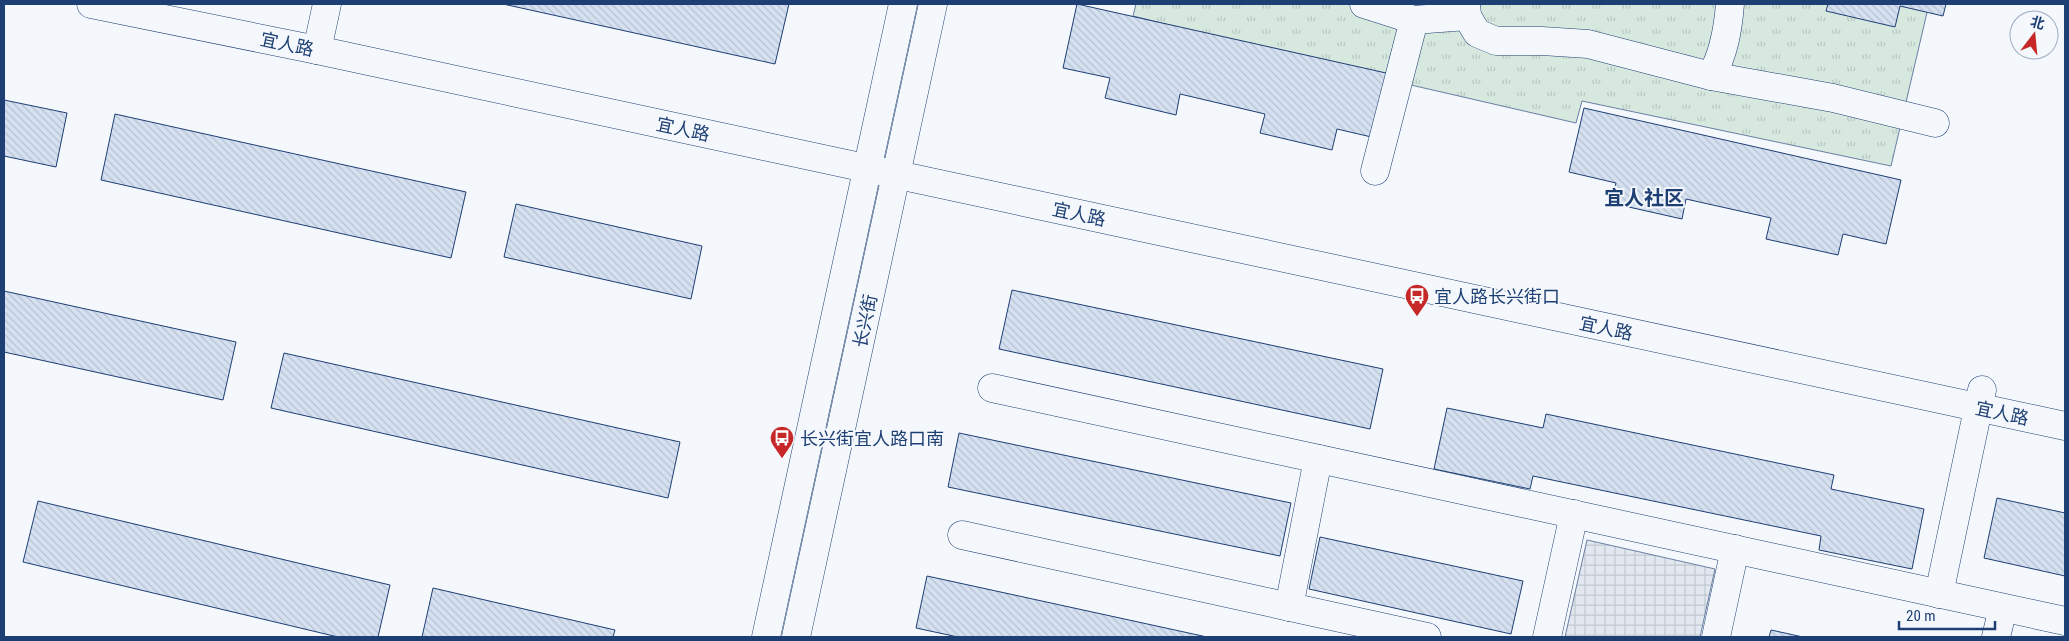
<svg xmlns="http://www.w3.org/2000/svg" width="2069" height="641" viewBox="0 0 2069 641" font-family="'Roboto Condensed','Noto Sans SC',sans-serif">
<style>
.grass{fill:url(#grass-tufts);stroke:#687fa3}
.plaza{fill:url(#plaza-grid);stroke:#687fa3}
.building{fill:url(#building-back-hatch);stroke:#1d3f73}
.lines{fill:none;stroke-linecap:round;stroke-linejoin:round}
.minor-casing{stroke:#1d3f73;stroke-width:29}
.major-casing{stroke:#1d3f73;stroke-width:29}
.minor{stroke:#f4f7fb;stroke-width:28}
.major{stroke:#f4f7fb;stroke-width:28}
.labels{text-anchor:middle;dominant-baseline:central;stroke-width:4;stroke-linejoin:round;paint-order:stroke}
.street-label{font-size:18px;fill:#1d3f73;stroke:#f4f7fb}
.poi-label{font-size:18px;fill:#1d3f73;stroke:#f4f7fb;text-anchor:start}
.quarter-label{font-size:20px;font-weight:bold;fill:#1d3f73;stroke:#f4f7fb}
</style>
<defs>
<pattern id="grass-tufts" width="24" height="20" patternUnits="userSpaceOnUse" patternTransform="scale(1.25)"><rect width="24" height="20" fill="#d7e8df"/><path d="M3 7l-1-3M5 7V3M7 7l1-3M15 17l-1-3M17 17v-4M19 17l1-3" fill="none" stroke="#b8c8c3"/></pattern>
<pattern id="plaza-grid" width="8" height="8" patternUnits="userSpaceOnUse" patternTransform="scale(1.25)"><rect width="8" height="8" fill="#e3e8f0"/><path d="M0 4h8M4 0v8" fill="none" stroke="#c2c8d1"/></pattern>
<pattern id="building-back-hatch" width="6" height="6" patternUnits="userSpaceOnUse" patternTransform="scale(1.25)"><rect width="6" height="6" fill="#d5e0f0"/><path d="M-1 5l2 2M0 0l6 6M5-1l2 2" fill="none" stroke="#b6c1d1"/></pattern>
</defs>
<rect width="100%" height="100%" fill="#f4f7fb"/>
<path class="grass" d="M1136 4H1929L1891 166 1582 101 1576 123 1398 82 1133 16Z"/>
<path class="plaza" d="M1587 540 1715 569 1700 637H1565Z"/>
<g class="building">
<path d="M503 4H789L775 64Z"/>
<path d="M1077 4 1395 75 1380 139 1337 129 1332 150 1260 133 1265 114 1180 94 1176 115 1105 98 1110 78 1063 68Z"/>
<path d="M1828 4H1946L1943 16 1900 6 1895 27 1826 11Z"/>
<path d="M4 100 67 113 56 167 4 156Z"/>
<path d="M1584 108 1901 180 1886 244 1843 234 1838 255 1766 239 1771 218 1686 199 1682 219 1611 203 1616 183 1569 172Z"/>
<path d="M115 114 466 192 451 258 101 180Z"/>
<path d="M516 204 702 246 691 299 504 257Z"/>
<path d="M1012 290 1383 369 1370 429 999 349Z"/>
<path d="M4 291 236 342 223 400 4 352Z"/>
<path d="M284 353 680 442 668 498 271 408Z"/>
<path d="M1447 408 1543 428 1546 414 1834 475 1831 489 1924 509 1912 569 1819 550 1821 536 1533 476 1530 489 1434 469Z"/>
<path d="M959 433 1291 503 1280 556 948 487Z"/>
<path d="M1997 498 2065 513V576L1984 558Z"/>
<path d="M38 501 390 585 378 637H338L23 562Z"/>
<path d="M1320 537 1523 581 1511 634 1309 589Z"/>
<path d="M927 576 1207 637H958L916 628Z"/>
<path d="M433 588 615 630 613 637H422Z"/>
<path d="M1771 630 1803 637H1769Z"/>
</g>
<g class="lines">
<defs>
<g id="minor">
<path d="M91 4 317 50 2065 426"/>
<path d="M1364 4 1414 20"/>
<path d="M1467 16 1477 33 1496 41H1542L1588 44 1711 76C1724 54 1728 29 1730 4"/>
<path d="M317 50 327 4"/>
<path d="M1711 76 1833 98 1935 123"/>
<path d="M1375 171 1414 20 1467 16 1466 4"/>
<path d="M992 388 2065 621"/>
<path d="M962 535 1427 637"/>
<path d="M1939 594 1982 390"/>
<path d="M1289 607 1318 459"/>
<path d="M1547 637 1574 514"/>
<path d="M1716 637 1735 549"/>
<path d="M1996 637 2003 608"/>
</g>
<g id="major">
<path d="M766 637 903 4"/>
<path d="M796 637 933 4"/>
</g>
</defs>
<use href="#minor" class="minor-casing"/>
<use href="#major" class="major-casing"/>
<use href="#minor" class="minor"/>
<use href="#major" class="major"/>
</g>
<defs>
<symbol id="bus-pin" viewBox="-11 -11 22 30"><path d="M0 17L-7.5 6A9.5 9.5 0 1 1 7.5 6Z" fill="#c62828" stroke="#f4f7fb"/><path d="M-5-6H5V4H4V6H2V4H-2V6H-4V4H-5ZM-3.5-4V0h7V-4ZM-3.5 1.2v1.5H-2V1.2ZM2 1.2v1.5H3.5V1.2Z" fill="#fff"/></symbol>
</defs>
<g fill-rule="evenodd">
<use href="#bus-pin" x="1403" y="282" width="28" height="38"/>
<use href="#bus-pin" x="768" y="424" width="28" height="38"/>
</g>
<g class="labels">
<g class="street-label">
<text transform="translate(287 44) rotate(12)">宜人路</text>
<text transform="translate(683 129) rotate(12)">宜人路</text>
<text transform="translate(1079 214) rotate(12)">宜人路</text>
<text transform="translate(865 321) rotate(-78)">长兴街</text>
<text transform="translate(1606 328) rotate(12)">宜人路</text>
<text transform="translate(2002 413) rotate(12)">宜人路</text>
</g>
<g class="poi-label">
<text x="1434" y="296">宜人路长兴街口</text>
<text x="800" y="438">长兴街宜人路口南</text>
</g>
<g class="quarter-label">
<text x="1644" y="198">宜人社区</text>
</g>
</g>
<rect width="2069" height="641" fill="none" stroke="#1d3f73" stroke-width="10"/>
<g transform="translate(2034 35) rotate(16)"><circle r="24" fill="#f4f7fb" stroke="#9eadc5"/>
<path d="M0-4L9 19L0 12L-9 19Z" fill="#c62828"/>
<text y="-8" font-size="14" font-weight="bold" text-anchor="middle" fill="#1d3f73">北</text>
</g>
<path d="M1899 621v8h96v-8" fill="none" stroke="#1d3f73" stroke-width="2.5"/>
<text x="1906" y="621" font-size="15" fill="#1d3f73" stroke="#f4f7fb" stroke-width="4" paint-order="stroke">20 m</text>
</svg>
